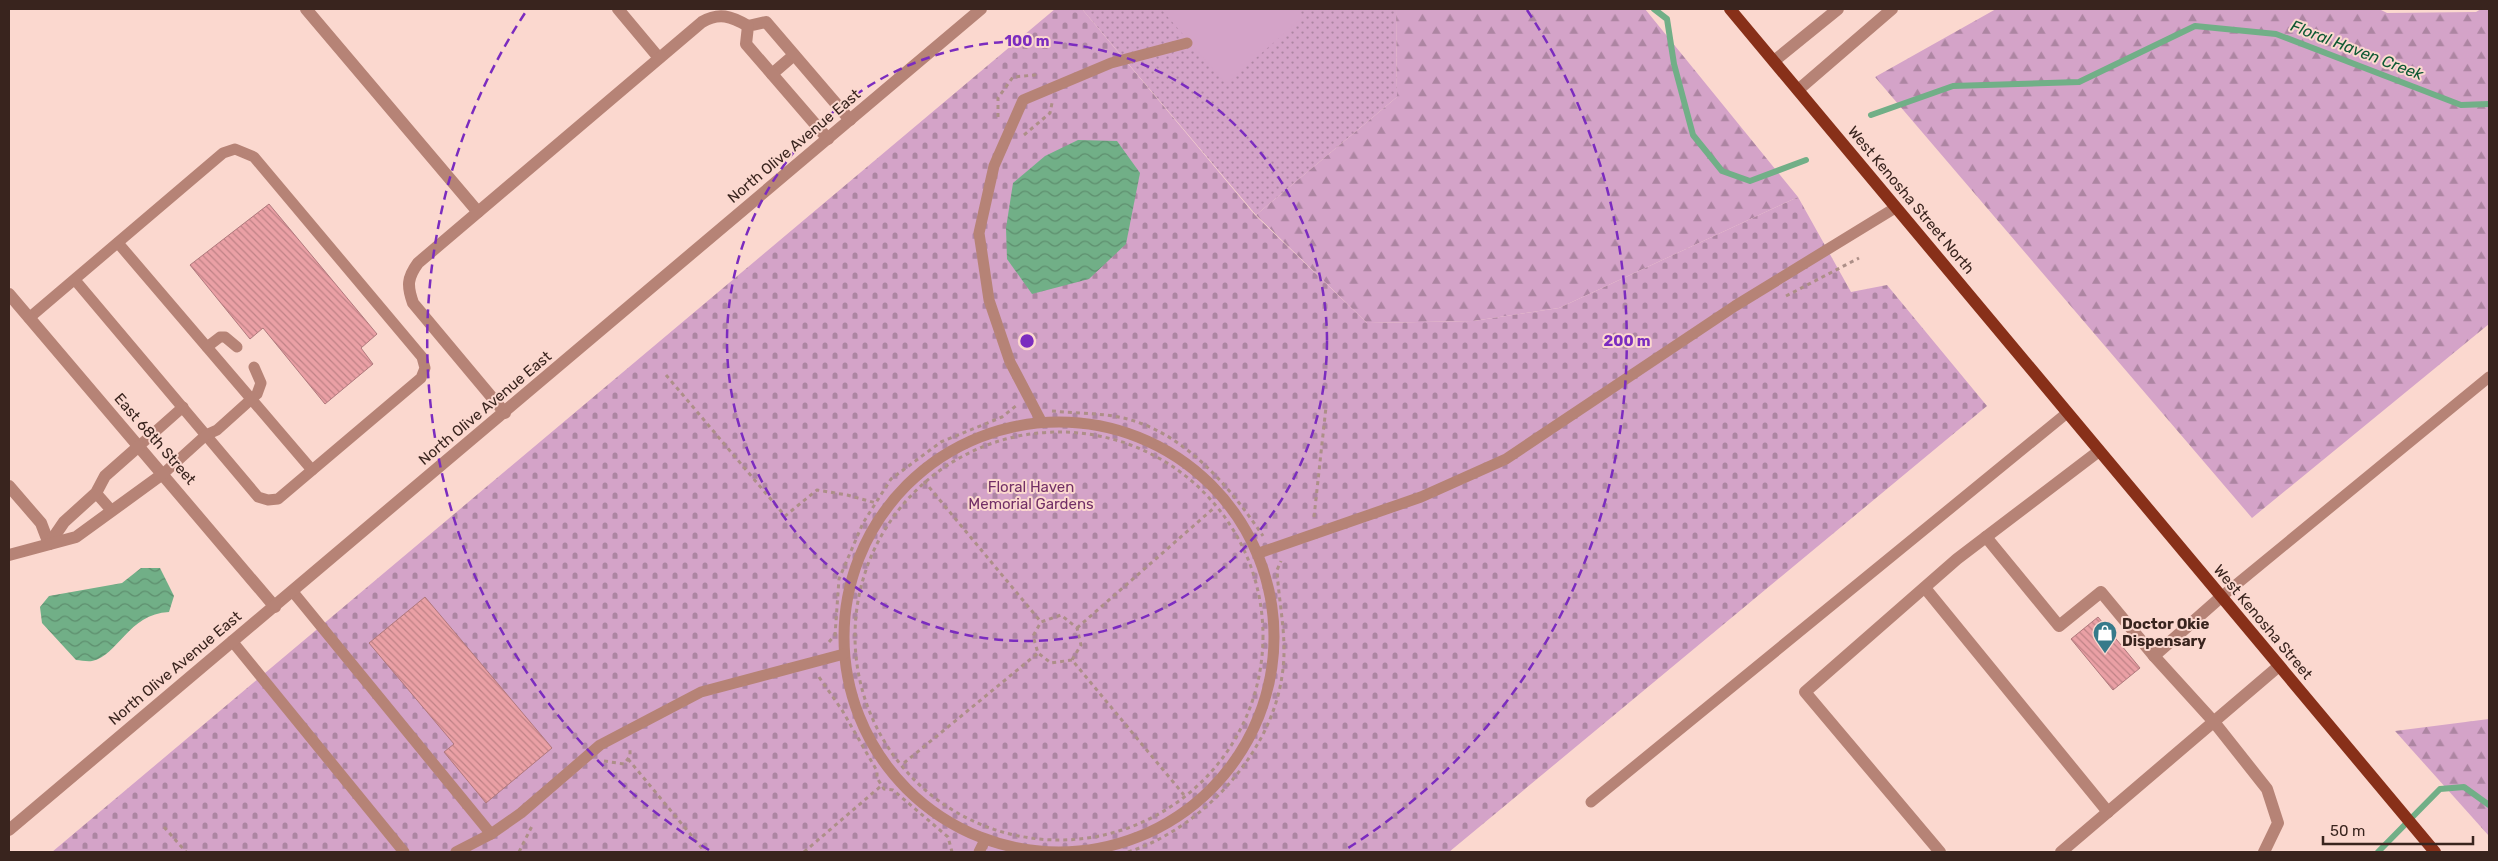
<svg xmlns="http://www.w3.org/2000/svg" width="2498" height="861" viewBox="0 0 2498 861" font-family="Rubik,sans-serif">
<style>
.grass{fill:url(#grass-dots)}
.forest{fill:url(#forest-firs)}
.cemetery{fill:url(#cemetery-stones)}
.garden{fill:#d4a3c8}
.water{fill:url(#water-waves)}
.lines{fill:none;stroke-linecap:round;stroke-linejoin:round}
.stream{stroke:#71af87;stroke-width:6}
.building{fill:url(#building-back-hatch);stroke:#af787c}
.path{stroke:#ad8f88;stroke-width:3;stroke-dasharray:4 4;stroke-linecap:butt}
.service{stroke:#b68376;stroke-width:11}
.minor{stroke:#b68376;stroke-width:12}
.tertiary{stroke:#b68376;stroke-width:12}
.primary{stroke:#883019;stroke-width:12}
.ring{fill:none;stroke:#7b2cbf;stroke-width:2.5;stroke-dasharray:9 6}
.labels{text-anchor:middle;dominant-baseline:central;stroke-width:4;stroke-linejoin:round;paint-order:stroke}
.street-label{font-size:15px;fill:#39241e;stroke:#fbd8cf}
.park-label{font-size:15px;fill:#722f66;stroke:#fbd8cf}
.poi-label{font-size:15px;font-weight:bold;fill:#39241e;stroke:#fbd8cf;text-anchor:start}
.water-label{font-size:16px;font-style:italic;fill:#0e5933;stroke:#fbd8cf}
.centre{fill:#7b2cbf;stroke:#fbd8cf;stroke-width:2.5}
.ring-label{font-size:15px;text-anchor:middle;font-weight:bold;fill:#7b2cbf;stroke:#fbd8cf;stroke-width:4;stroke-linejoin:round;paint-order:stroke}
</style>
<defs>
<pattern id="grass-dots" width="8" height="8" patternUnits="userSpaceOnUse" patternTransform="scale(1.25)"><rect width="8" height="8" fill="#d4a3c8"/><path d="M2 2h.1M6 6h.1" fill="none" stroke="#ad85a2" stroke-width="1.8" stroke-linecap="round"/></pattern>
<pattern id="forest-firs" width="22" height="20" patternUnits="userSpaceOnUse" patternTransform="scale(1.25)"><rect width="22" height="20" fill="#d4a3c8"/><path d="M5 1l3.5 6h-7zM16 11l3.5 6h-7z" fill="#ad85a2"/></pattern>
<pattern id="cemetery-stones" width="16" height="16" patternUnits="userSpaceOnUse" patternTransform="scale(1.25)"><rect width="16" height="16" fill="#d4a3c8"/><path d="M2 7V4a2 2 0 0 1 4 0v3zM10 15v-3a2 2 0 0 1 4 0v3z" fill="#ad85a2"/></pattern>
<pattern id="water-waves" width="16" height="10" patternUnits="userSpaceOnUse" patternTransform="scale(1.25)"><rect width="16" height="10" fill="#71af87"/><path d="M0 5q4-4 8 0t8 0" fill="none" stroke="#5e8e6e"/></pattern>
<pattern id="building-back-hatch" width="6" height="6" patternUnits="userSpaceOnUse" patternTransform="scale(1.25)"><rect width="6" height="6" fill="#eaa0a5"/><path d="M-1 5l2 2M0 0l6 6M5-1l2 2" fill="none" stroke="#bf8286"/></pattern>
</defs>
<rect width="100%" height="100%" fill="#fbd8cf"/>
<path class="grass" d="M1082 9H1396L1397 97 1256 215Z"/>
<g class="forest">
<path d="M1396 9H1645L1798 197 1559 308 1473 321 1367 323 1256 215 1397 97Z"/>
<path d="M1996 9H2379L2387 13 2476 12 2481 9H2489V324L2252 518 1875 77Z"/>
<path d="M2489 719V836L2395 731Z"/>
</g>
<path class="cemetery" d="M1055 9H1082L1255 215 1367 323 1473 321 1559 308 1798 197 1851 292 1887 285 1987 406 1449 852H52Z"/>
<path class="garden" d="M1161 9H1295L1303 17 1226 84Z"/>
<g class="water">
<path d="M1078 140 1117 141 1140 173 1126 244 1089 279 1032 294 1007 259 1006 228 1013 183 1045 156Z"/>
<path d="M141 568H160L174 596 169 612C128 614 118 656 92 661 87 662 81 660 76 660L42 623 40 607 49 596 122 583Z"/>
</g>
<g class="lines">
<g class="stream">
<path d="M1654 9 1667 19 1674 64 1693 135 1722 171 1750 181 1806 160"/>
<path d="M1871 115 1953 86 2079 82 2195 26 2276 34 2461 105 2489 104"/>
<path d="M2378 852 2440 789 2464 787 2489 805"/>
</g>
</g>
<g class="building">
<path d="M269 204 377 334 361 348 373 364 325 404 263 328 250 339 190 265Z"/>
<path d="M425 597 552 748 486 803 444 752 454 744 369 643Z"/>
<path d="M2098 617 2140 668 2113 690 2071 639Z"/>
</g>
<g class="lines">
<g class="path">
<path d="M998 117V98L1013 77 1035 75 1038 77"/>
<path d="M1024 135 1050 113 1052 103"/>
<path d="M1786 296 1859 258"/>
<path d="M666 375 785 516 817 490 847 495 876 503"/>
<path d="M1052 411C1072 413 1093 413 1113 416 1179 426 1228 484 1263 536"/>
<circle cx="1059" cy="636" r="204"/>
<path d="M924 481 1041 622"/>
<path d="M1314 517 1326 407"/>
<path d="M1077 628 1215 507"/>
<path d="M829 642 835 635 839 579 863 523 891 479 941 442 1002 417 1017 405"/>
<path d="M1072 660 1051 663 1038 653 1033 636 1041 622 1061 615 1077 628 1081 645 1072 660 1184 795"/>
<path d="M819 677 842 710 877 771V778L884 789 893 790 948 837 952 852"/>
<path d="M628 759 705 852"/>
<path d="M604 761 624 764 630 756V747"/>
<path d="M904 763 1038 653"/>
<path d="M164 827 186 852"/>
<path d="M519 852 532 826"/>
<path d="M804 852 881 786"/>
<path d="M1128 852C1201 829 1271 754 1282 676 1288 640 1279 606 1277 570L1281 561"/>
</g>
<g class="service">
<path d="M118 243 312 470"/>
<path d="M29 318 223 153 235 149 254 157 422 357 425 368 421 378 278 499 268 500 258 497 75 280"/>
<path d="M207 347 220 337H225L237 347"/>
<path d="M1041 421 1010 362 989 300 979 233 994 166 1023 100 1111 63 1187 43"/>
<circle cx="1059" cy="637" r="215"/>
<path d="M139 446 183 407"/>
<path d="M164 473 206 435 217 430 257 394 261 383 254 367"/>
<path d="M96 493 111 510"/>
<path d="M1259 553 1421 497 1506 459 1735 306 1895 208"/>
<path d="M293 592 491 834"/>
<path d="M2221 597 2489 377"/>
<path d="M232 641 404 852"/>
<path d="M1591 802 2067 413"/>
<path d="M456 852 491 834 521 813 600 745 701 692 844 654"/>
<path d="M979 852 985 840"/>
</g>
<g class="minor">
<path d="M306 9 478 212"/>
<path d="M618 9 659 58"/>
<path d="M1774 61 1838 9"/>
<path d="M772 74 794 55"/>
<path d="M1798 90 1892 9"/>
<path d="M828 139 746 44 748 26 766 22 850 120"/>
<path d="M9 294 275 607"/>
<path d="M505 413 413 303C407 286 407 278 418 263L702 22C719 12 731 16 748 26"/>
<path d="M9 486 41 523 49 544"/>
<path d="M1986 537 2059 626 2101 592 2154 656 2214 722 2267 789 2278 823 2264 852"/>
<path d="M49 544 64 522 96 493 105 476 139 446"/>
<path d="M9 555 76 537 164 473"/>
<path d="M1925 588 2108 812"/>
<path d="M2154 656 2221 597"/>
<path d="M1940 852 1805 692 1957 559 2099 451"/>
<path d="M2061 852 2279 666"/>
</g>
<path class="tertiary" d="M9 830 981 9"/>
<path class="primary" d="M1730 9 2435 852"/>
</g>
<g class="ring">
<circle cx="1027" cy="341" r="300"/>
<path d="M709 850A600 600 0 0 1 527 10M1527 10A600 600 0 0 1 1345 850"/>
</g>
<defs>
<symbol id="shop-pin" viewBox="-11 -11 22 30"><path d="M0 17L-7.5 6A9.5 9.5 0 1 1 7.5 6Z" fill="#377a8a" stroke="#fbd8cf"/><path d="M-5-2.5h2.3a2.7 3.5 0 0 1 5.4 0H5L5.5 6h-11ZM-1.5-2.5h3a1.5 2.3 0 0 0-3 0Z" fill="#fff"/></symbol>
</defs>
<g fill-rule="evenodd">
<use href="#shop-pin" x="2091" y="619" width="28" height="38"/>
</g>
<g class="labels">
<g class="street-label">
<text transform="translate(794 146) rotate(-40)">North Olive Avenue East</text>
<text transform="translate(1911 200) rotate(50)">West Kenosha Street North</text>
<text transform="translate(485 408) rotate(-40)">North Olive Avenue East</text>
<text transform="translate(155 439) rotate(49)">East 68th Street</text>
<text transform="translate(2263 622) rotate(50)">West Kenosha Street</text>
<text transform="translate(175 668) rotate(-40)">North Olive Avenue East</text>
</g>
<g class="park-label">
<text x="1031" y="487">Floral Haven<tspan x="1031" dy="17">Memorial Gardens</tspan></text>
</g>
<g class="poi-label">
<text x="2122" y="624">Doctor Okie<tspan x="2122" dy="17">Dispensary</tspan></text>
</g>
<g class="water-label">
<text transform="translate(2357 50) rotate(21)">Floral Haven Creek</text>
</g>
</g>
<circle cx="1027" cy="341" r="8" class="centre"/>
<g class="ring-label">
<text x="1027" y="46">100 m</text>
<text x="1627" y="346">200 m</text>
</g>
<rect width="2498" height="861" fill="none" stroke="#39241e" stroke-width="20"/>
<path d="M2323 836v8h150v-8" fill="none" stroke="#39241e" stroke-width="2.5"/>
<text x="2330" y="836" font-size="15" fill="#39241e" stroke="#fbd8cf" stroke-width="4" paint-order="stroke">50 m</text>
</svg>
